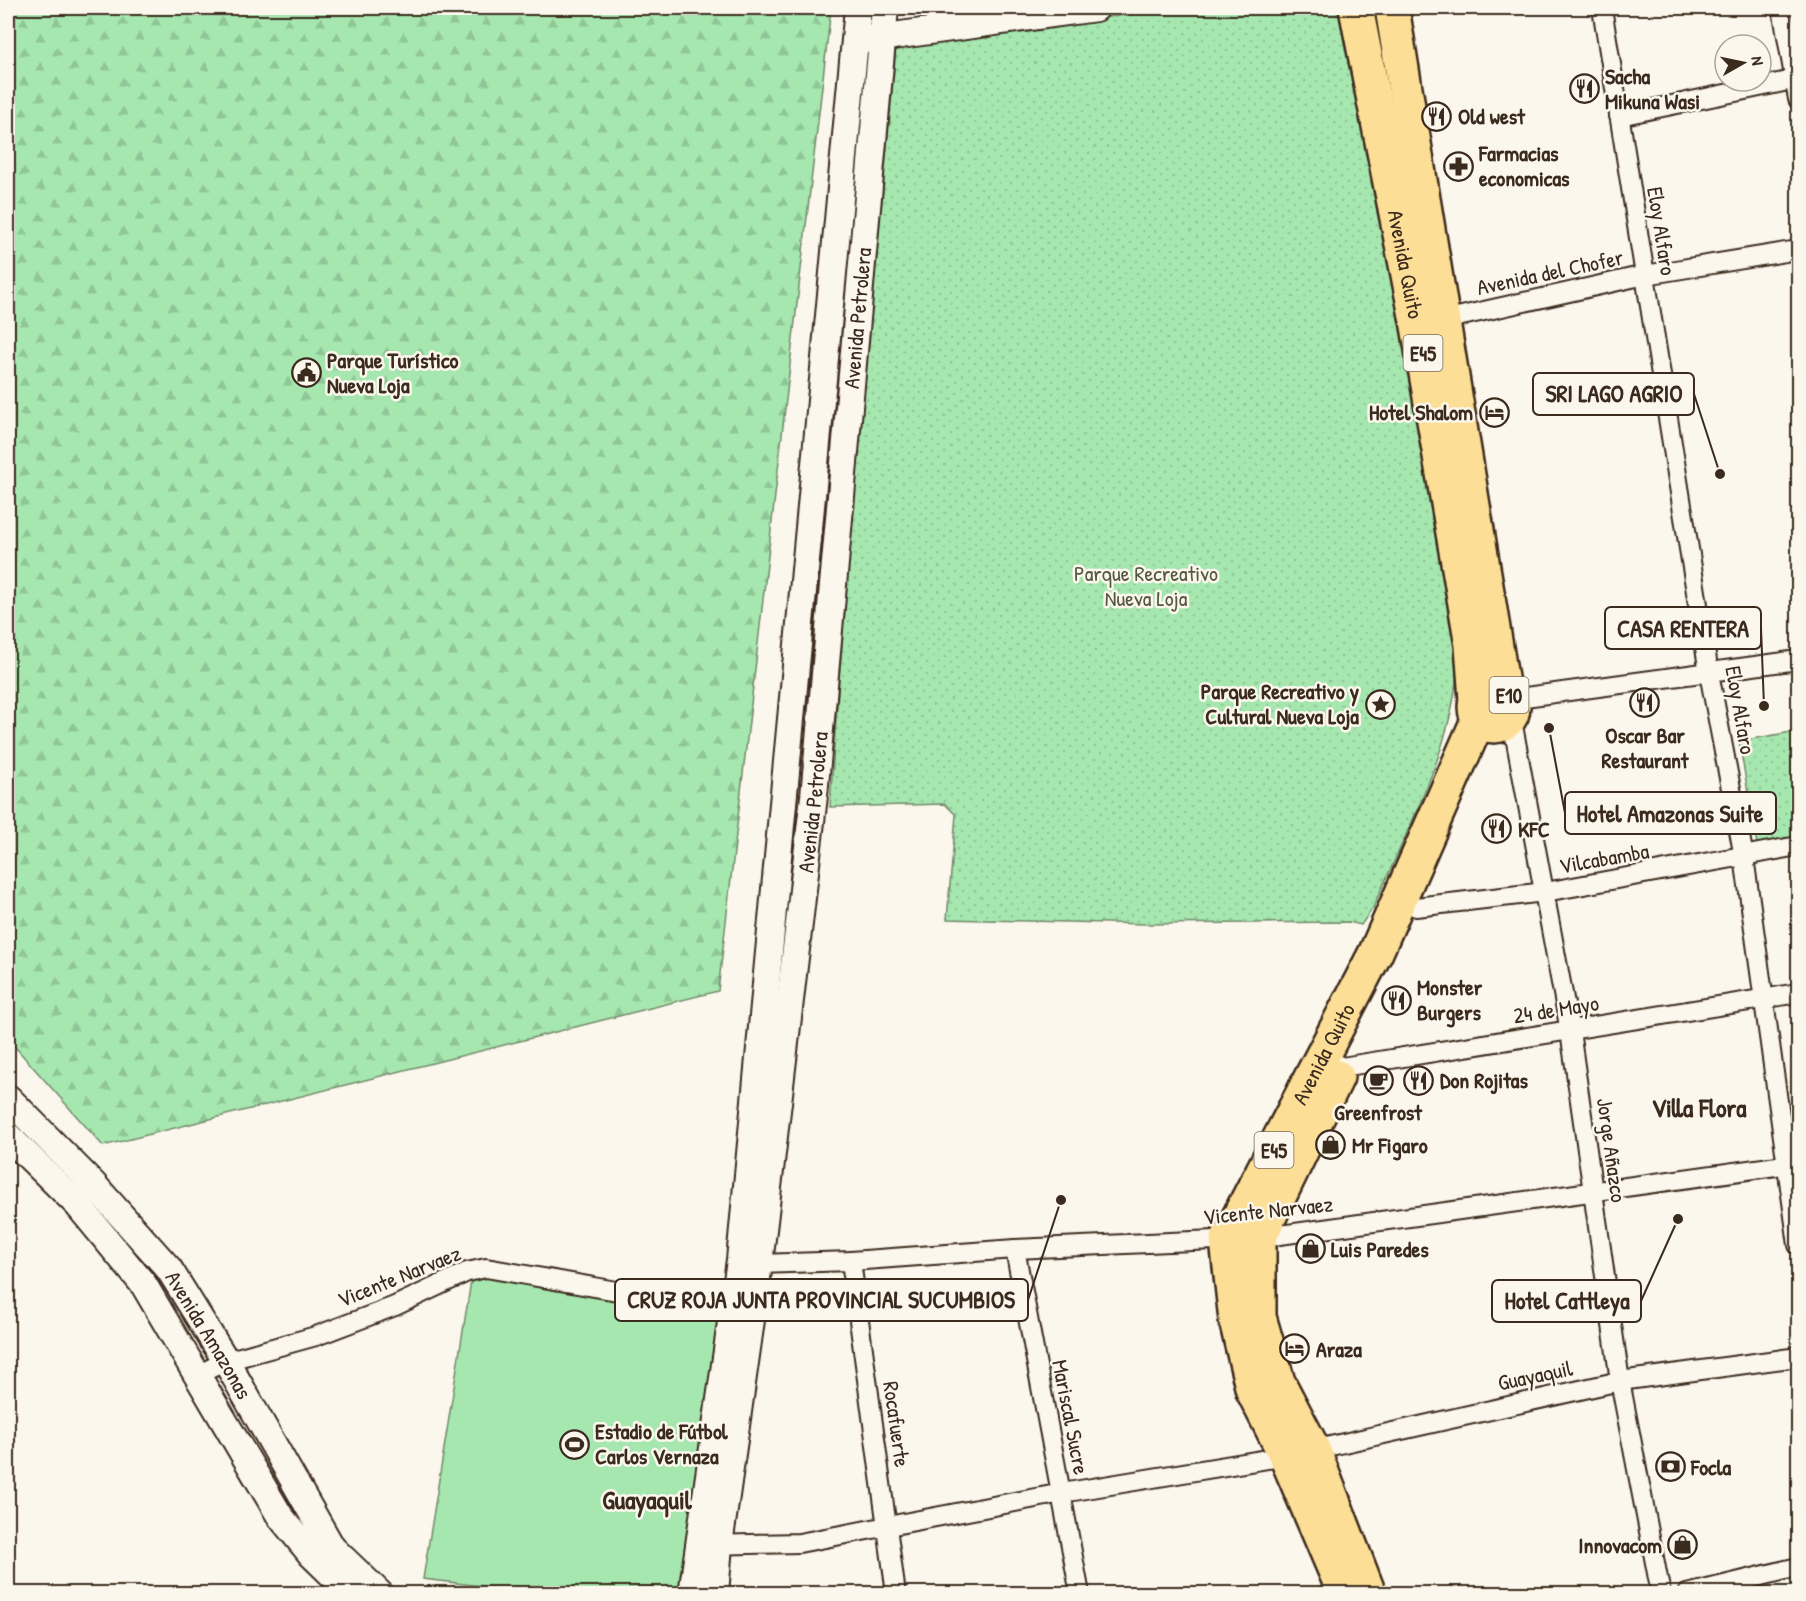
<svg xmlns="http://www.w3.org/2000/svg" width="1806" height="1601" viewBox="0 0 1806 1601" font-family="'Patrick Hand',sans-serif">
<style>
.green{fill:url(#green-dots);stroke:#708867;stroke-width:1.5}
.forest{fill:url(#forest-firs);stroke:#708867;stroke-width:1.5}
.pitch{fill:#a6e7b0;stroke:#708867;stroke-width:1.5}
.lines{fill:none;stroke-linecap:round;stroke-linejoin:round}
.street-casing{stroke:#3b2a1e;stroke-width:22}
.secondary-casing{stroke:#3b2a1e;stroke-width:30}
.highway-casing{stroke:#3b2a1e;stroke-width:38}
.street{stroke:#fbf7ec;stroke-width:18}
.secondary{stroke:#fbf7ec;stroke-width:26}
.highway{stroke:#fdde96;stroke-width:33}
.labels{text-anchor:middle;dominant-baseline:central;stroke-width:5;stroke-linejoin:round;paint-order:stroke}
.shield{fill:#fbf7ec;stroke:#75685c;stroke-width:1.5}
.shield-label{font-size:21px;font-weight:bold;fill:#3b2a1e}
.poi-label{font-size:22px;font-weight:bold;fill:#3b2a1e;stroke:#fbf7ec;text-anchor:start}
.street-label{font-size:22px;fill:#3b2a1e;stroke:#fbf7ec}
.park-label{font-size:22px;fill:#565942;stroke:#fbf7ec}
.quarter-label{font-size:26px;font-weight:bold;fill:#3b2a1e;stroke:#fbf7ec}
.leader{fill:none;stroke:#3b2a1e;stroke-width:2}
.callout-dot{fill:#3b2a1e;stroke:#fbf7ec;stroke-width:2}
.callout{fill:#fbf7ec;stroke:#3b2a1e;stroke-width:2}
.callout-label{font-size:24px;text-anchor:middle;font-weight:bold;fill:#3b2a1e}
</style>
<defs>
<pattern id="green-dots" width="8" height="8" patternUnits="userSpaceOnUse" patternTransform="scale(1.5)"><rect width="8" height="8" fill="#a6e7b0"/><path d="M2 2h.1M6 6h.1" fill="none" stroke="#90c697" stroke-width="1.8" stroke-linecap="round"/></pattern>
<pattern id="forest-firs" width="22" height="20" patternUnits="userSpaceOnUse" patternTransform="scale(1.5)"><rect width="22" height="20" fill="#a6e7b0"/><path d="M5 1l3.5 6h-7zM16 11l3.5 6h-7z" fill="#90c697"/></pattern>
</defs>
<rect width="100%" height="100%" fill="#fbf7ec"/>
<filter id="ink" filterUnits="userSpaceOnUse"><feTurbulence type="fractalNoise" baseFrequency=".0167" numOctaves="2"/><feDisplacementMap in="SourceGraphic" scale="12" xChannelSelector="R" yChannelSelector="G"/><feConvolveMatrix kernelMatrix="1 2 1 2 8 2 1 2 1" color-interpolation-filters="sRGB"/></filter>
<g filter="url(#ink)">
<g class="green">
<path d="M1173 8H1344L1457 645C1463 731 1407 829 1373 908L1361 925 1349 922 1146 924 947 919 956 815 945 804 830 807C846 553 874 300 896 47Z"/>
<path d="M1798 731V837L1757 844 1739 741Z"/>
</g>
<path class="forest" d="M8 8H831L718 991 103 1146 8 1039Z"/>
<path class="pitch" d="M472 1275 721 1309 685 1593 549 1594 423 1579Z"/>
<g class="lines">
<defs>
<g id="street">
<path d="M1602 8 1709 673 1744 857 1798 1245"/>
<path d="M1782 8 1798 99"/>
<path d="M1619 116 1798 79"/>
<path d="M1435 322 1645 275 1798 250"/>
<path d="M1511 699 1798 660"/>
<path d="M1511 715 1570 1031 1620 1381 1661 1594"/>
<path d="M1416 907 1545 892 1798 846"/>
<path d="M1327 1059 1342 1067 1798 993"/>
<path d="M1015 1249 1080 1594"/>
<path d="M851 1261 896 1594"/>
<path d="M748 1262 759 1264 851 1261 1015 1249 1259 1238 1798 1163"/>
<path d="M197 1375 226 1361 316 1336 395 1306 467 1272 486 1268 617 1291 733 1305"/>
<path d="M708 1545 799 1543 1062 1493 1286 1456 1620 1381 1798 1357"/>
<path d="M1687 1594 1798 1567"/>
</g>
<g id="secondary">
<path d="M864 40 1096 8"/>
<path id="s1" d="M8 1098 93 1184 169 1269 226 1361 332 1548 380 1594"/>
<path d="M8 1136 77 1204 144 1285 280 1516 311 1554 352 1594"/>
<path d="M692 1594 740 1260 858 8"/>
<path id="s2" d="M715 1594 719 1545 759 1264 814 796 885 8"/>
</g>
<g id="highway">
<path id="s3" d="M1356 8 1418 326 1472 645 1476 700"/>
<path d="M1392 8 1503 690"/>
<circle cx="1494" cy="707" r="19"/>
<path d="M1337 1077 1259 1238V1317L1278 1382 1313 1449 1369 1594"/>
<path id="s4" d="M1345 1594 1286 1456 1253 1391 1236 1320 1227 1240 1376 952 1479 718"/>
</g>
</defs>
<use href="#street" class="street-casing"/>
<use href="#secondary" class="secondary-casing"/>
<use href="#highway" class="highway-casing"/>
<use href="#street" class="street"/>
<use href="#secondary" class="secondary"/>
<use href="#highway" class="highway"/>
</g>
</g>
<defs>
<symbol id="restaurant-ring" viewBox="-11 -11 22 22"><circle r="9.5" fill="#fbf7ec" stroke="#3b2a1e" stroke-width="1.5"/><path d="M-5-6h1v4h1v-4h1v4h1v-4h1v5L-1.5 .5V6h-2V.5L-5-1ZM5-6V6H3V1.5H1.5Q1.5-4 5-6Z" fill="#3b2a1e"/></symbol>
<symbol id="pharmacy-ring" viewBox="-11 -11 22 22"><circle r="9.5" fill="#fbf7ec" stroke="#3b2a1e" stroke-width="1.5"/><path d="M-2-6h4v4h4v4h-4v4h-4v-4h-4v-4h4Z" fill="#3b2a1e"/></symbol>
<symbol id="civic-ring" viewBox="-11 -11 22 22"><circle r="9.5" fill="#fbf7ec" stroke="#3b2a1e" stroke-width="1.5"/><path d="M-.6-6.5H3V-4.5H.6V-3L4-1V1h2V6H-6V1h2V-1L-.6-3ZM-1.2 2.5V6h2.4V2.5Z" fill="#3b2a1e"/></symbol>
<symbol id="hotel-ring" viewBox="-11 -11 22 22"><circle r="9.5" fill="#fbf7ec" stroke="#3b2a1e" stroke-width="1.5"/><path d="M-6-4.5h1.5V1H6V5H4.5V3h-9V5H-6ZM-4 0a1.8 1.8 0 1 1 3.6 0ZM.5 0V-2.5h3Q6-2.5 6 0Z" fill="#3b2a1e"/></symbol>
<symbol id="sight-ring" viewBox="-11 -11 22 22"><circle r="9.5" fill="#fbf7ec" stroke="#3b2a1e" stroke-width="1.5"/><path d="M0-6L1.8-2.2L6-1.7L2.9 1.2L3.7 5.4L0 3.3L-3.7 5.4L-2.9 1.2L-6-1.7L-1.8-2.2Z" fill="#3b2a1e"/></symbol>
<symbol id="cafe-ring" viewBox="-11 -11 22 22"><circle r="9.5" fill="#fbf7ec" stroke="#3b2a1e" stroke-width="1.5"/><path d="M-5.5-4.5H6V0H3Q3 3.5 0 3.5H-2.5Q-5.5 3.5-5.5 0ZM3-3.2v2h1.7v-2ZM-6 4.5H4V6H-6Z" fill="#3b2a1e"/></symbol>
<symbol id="shop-ring" viewBox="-11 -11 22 22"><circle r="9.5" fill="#fbf7ec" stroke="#3b2a1e" stroke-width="1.5"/><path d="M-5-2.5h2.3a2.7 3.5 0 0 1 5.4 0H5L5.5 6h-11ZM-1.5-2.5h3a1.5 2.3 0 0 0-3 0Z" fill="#3b2a1e"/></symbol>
<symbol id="stadium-ring" viewBox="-11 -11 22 22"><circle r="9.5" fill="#fbf7ec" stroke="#3b2a1e" stroke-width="1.5"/><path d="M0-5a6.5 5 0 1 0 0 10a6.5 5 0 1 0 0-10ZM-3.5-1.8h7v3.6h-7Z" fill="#3b2a1e"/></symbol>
<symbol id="bank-ring" viewBox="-11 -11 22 22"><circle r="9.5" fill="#fbf7ec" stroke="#3b2a1e" stroke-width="1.5"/><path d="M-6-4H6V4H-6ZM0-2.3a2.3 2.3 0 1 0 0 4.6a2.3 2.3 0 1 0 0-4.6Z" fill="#3b2a1e"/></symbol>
</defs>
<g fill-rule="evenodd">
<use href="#restaurant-ring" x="1568" y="72" width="33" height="33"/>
<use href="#restaurant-ring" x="1420" y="100" width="33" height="33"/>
<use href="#pharmacy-ring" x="1442" y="150" width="33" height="33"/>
<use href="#civic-ring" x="290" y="356" width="33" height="33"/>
<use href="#hotel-ring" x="1478" y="396" width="33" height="33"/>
<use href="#restaurant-ring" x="1628" y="686" width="33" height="33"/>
<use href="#sight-ring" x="1364" y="688" width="33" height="33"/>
<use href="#restaurant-ring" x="1480" y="812" width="33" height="33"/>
<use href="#restaurant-ring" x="1380" y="984" width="33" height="33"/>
<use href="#cafe-ring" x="1362" y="1064" width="33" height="33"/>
<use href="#restaurant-ring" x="1402" y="1064" width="33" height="33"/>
<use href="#shop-ring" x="1314" y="1128" width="33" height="33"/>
<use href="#shop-ring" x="1294" y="1232" width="33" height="33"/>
<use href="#hotel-ring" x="1278" y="1332" width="33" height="33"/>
<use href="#stadium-ring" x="558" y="1428" width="33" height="33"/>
<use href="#bank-ring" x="1654" y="1450" width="33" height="33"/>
<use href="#shop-ring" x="1666" y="1528" width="33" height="33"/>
</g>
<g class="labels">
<g class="shield">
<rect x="1403.5" y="335" width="39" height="36" rx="4.5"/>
<rect x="1489.5" y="677" width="39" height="36" rx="4.5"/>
<rect x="1254.5" y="1132" width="39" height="36" rx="4.5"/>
</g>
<g class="shield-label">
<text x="1423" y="353">E45</text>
<text x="1509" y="695">E10</text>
<text x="1274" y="1150">E45</text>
</g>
<g class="poi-label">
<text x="1605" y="76">Sacha<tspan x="1605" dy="25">Mikuna Wasi</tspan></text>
<text x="1458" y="116">Old west</text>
<text x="1479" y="153">Farmacias<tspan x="1479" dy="25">economicas</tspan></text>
<text x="327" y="360">Parque Turístico<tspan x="327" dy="25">Nueva Loja</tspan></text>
<text x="1473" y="412" text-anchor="end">Hotel Shalom</text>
<text x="1359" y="691" text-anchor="end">Parque Recreativo y<tspan x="1359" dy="25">Cultural Nueva Loja</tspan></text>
<text x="1645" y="735" text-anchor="middle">Oscar Bar<tspan x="1645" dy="25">Restaurant</tspan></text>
<text x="1518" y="829">KFC</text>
<text x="1417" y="987">Monster<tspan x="1417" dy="25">Burgers</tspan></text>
<text x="1440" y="1080">Don Rojitas</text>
<text x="1378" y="1112" text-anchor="middle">Greenfrost</text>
<text x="1352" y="1145">Mr Figaro</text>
<text x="1331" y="1249">Luis Paredes</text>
<text x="1316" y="1349">Araza</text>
<text x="595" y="1431">Estadio de Fútbol<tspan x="595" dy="25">Carlos Vernaza</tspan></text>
<text x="1691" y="1467">Focla</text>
<text x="1662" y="1545" text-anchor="end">Innovacom</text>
</g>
<g class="street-label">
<text transform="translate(1662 231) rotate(81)">Eloy Alfaro</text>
<text stroke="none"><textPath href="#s3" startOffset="261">Avenida Quito</textPath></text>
<text transform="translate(1550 272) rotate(-12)">Avenida del Chofer</text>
<text stroke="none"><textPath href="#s2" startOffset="1284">Avenida Petrolera</textPath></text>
<text transform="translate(1741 710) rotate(80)">Eloy Alfaro</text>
<text stroke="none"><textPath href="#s2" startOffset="798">Avenida Petrolera</textPath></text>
<text transform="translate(1604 858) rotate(-10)">Vilcabamba</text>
<text transform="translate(1556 1009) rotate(-9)">24 de Mayo</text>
<text stroke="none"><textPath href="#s4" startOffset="586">Avenida Quito</textPath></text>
<text transform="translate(1612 1150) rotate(82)">Jorge Añazco</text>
<text transform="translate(1268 1210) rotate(-6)">Vicente Narvaez</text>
<text transform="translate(399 1276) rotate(-22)">Vicente Narvaez</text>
<text stroke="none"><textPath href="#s1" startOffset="312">Avenida Amazonas</textPath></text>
<text transform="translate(1535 1375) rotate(-12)">Guayaquil</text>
<text transform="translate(1071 1417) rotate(79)">Mariscal Sucre</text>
<text transform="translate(897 1424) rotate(82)">Rocafuerte</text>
</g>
<g class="park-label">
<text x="1146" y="573">Parque Recreativo<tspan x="1146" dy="25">Nueva Loja</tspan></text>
</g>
<g class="quarter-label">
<text x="1699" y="1107">Villa Flora</text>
<text x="647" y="1499">Guayaquil</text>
</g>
</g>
<path class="leader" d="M1720 474L1694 394M1764 706L1761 628M1549 728L1565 813M1061 1200L1028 1300M1678 1219L1641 1301"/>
<g class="callout-dot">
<circle cx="1720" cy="474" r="6"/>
<circle cx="1764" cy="706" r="6"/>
<circle cx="1549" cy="728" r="6"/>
<circle cx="1061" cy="1200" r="6"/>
<circle cx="1678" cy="1219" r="6"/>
</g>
<g class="callout">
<rect x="1533" y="373" width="161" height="42" rx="6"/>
<rect x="1605" y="607" width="156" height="42" rx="6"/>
<rect x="1565" y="792" width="211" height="42" rx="6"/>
<rect x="615" y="1279" width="413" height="42" rx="6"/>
<rect x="1492" y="1280" width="149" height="42" rx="6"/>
</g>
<g class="callout-label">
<text x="1614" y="402">SRI LAGO AGRIO</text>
<text x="1683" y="637">CASA RENTERA</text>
<text x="1670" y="822">Hotel Amazonas Suite</text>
<text x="821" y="1308">CRUZ ROJA JUNTA PROVINCIAL SUCUMBIOS</text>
<text x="1567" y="1309">Hotel Cattleya</text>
</g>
<rect width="1806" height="1601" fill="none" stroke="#fbf7ec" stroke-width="30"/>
<rect x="15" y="15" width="1776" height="1571" fill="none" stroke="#3b2a1e" stroke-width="2" filter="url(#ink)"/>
<g transform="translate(1743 63) rotate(81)"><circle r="28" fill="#fbf7ec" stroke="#aea59a" stroke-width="1.5"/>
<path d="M0-4.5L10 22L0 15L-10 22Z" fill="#3b2a1e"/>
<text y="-9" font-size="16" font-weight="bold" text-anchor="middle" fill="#3b2a1e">N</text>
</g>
</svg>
